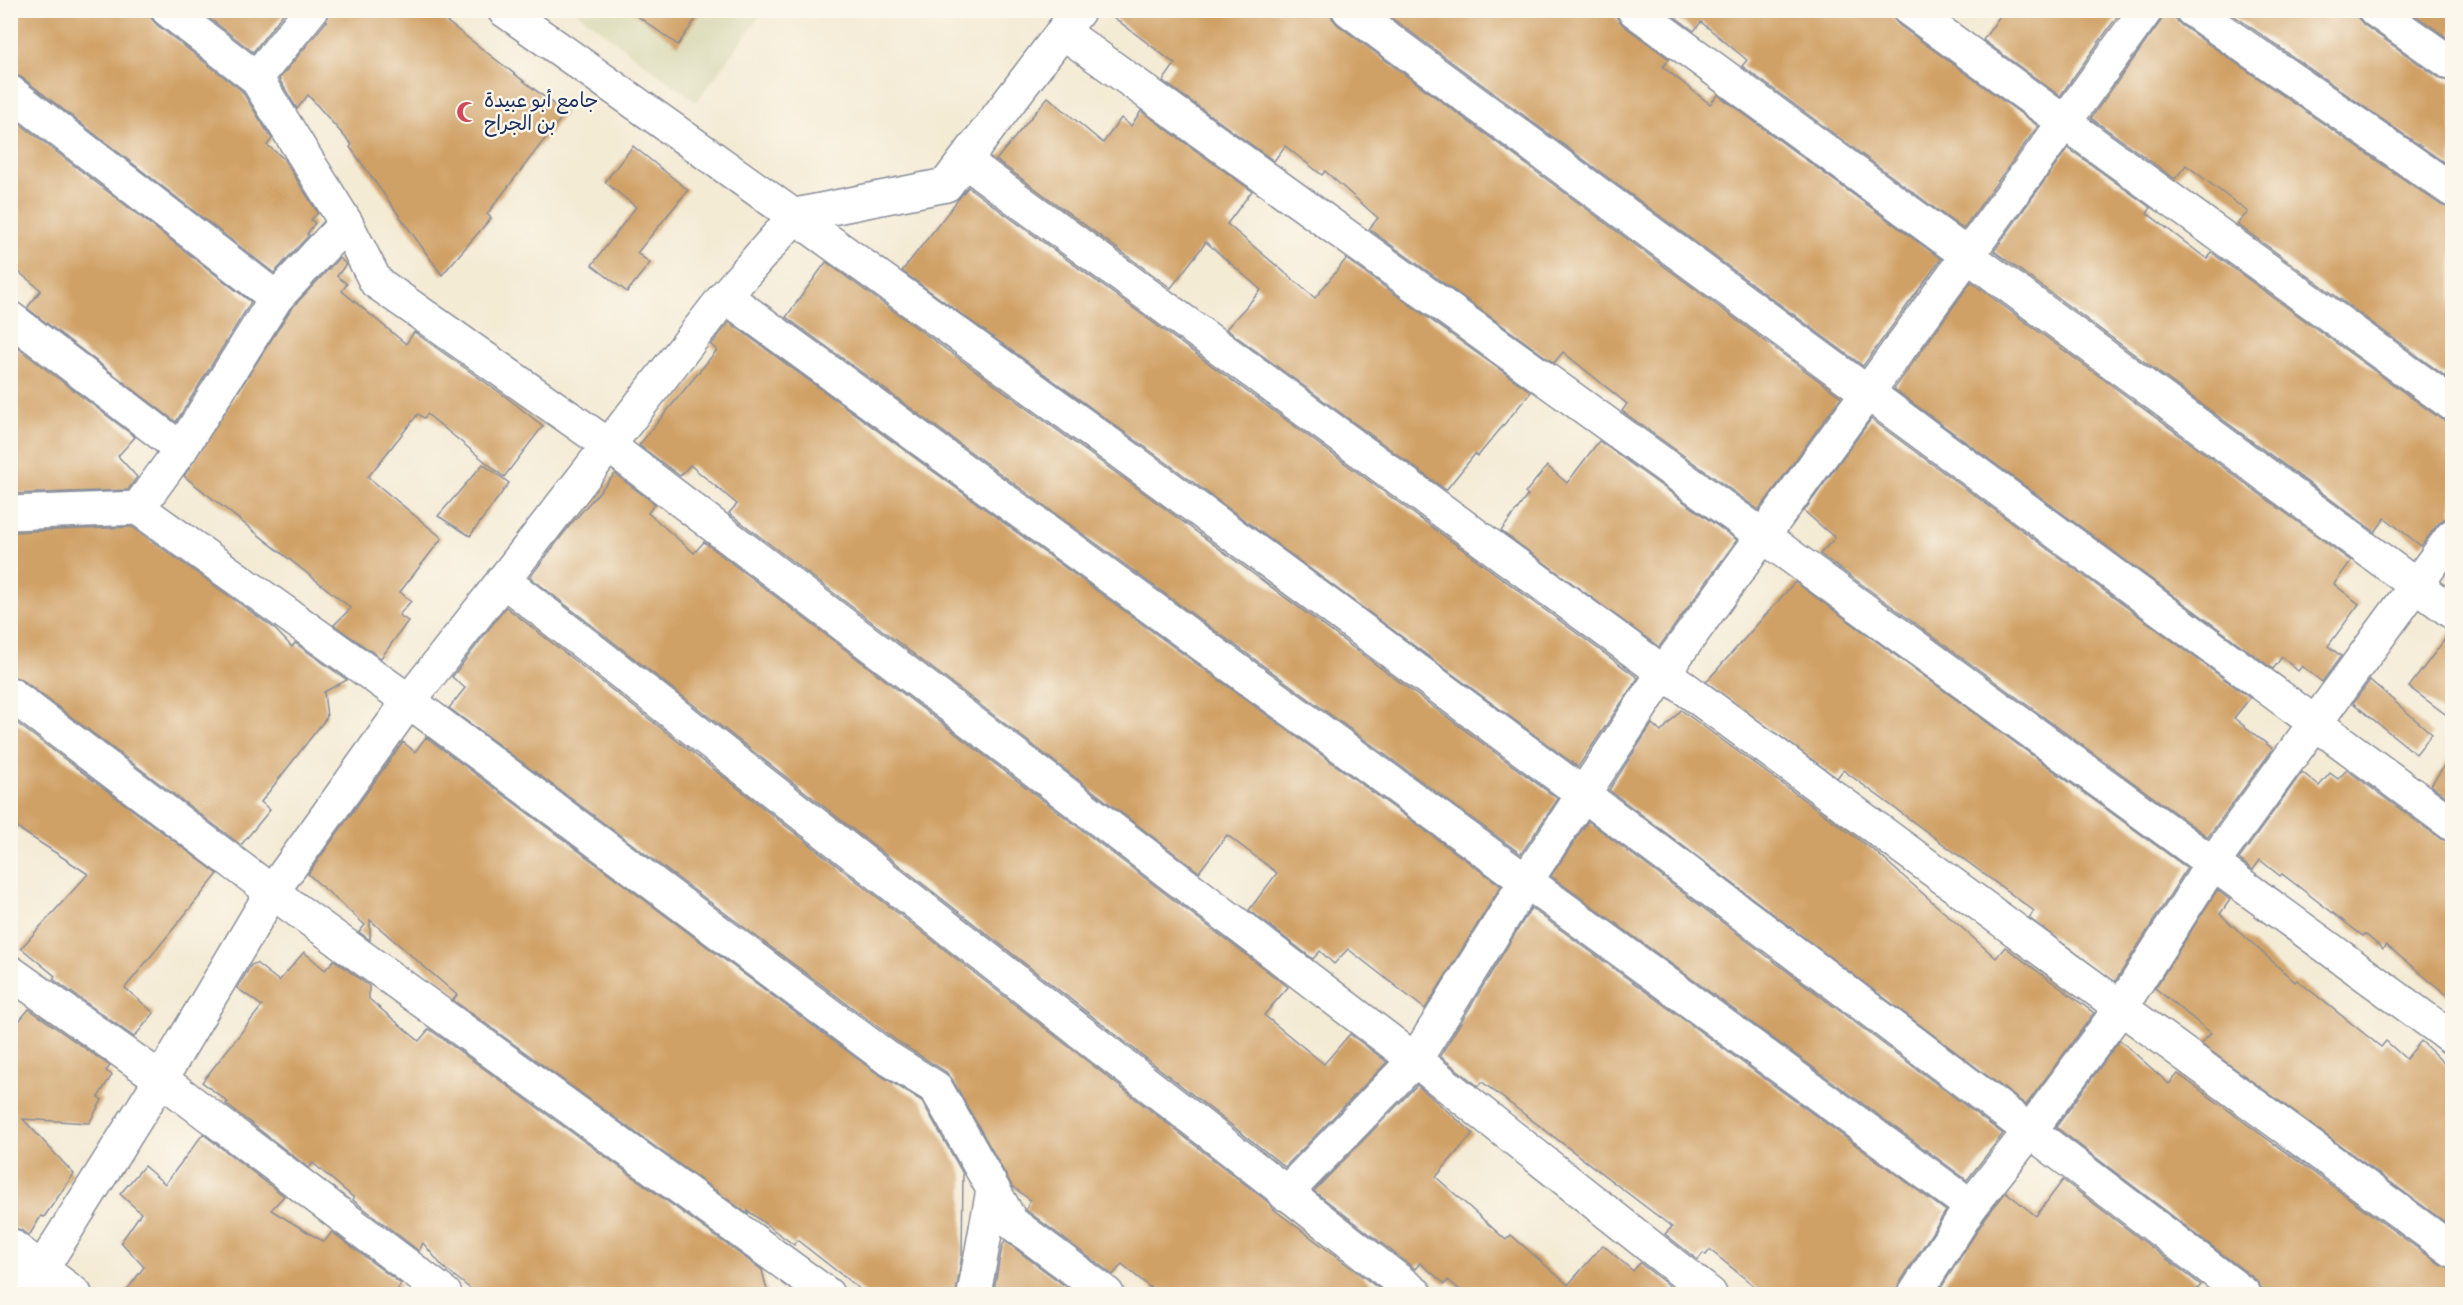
<svg xmlns="http://www.w3.org/2000/svg" width="2463" height="1305" viewBox="0 0 2463 1305" font-family="Itim,'Playpen Sans Arabic',sans-serif">
<style>
.built{fill:#deddbb}
.building{fill:#d0a166}
.lines{fill:none;stroke-linecap:round;stroke-linejoin:round}
.minor-casing{stroke:#888d9a;stroke-width:36}
.minor{stroke:#fff;stroke-width:33}
.labels{text-anchor:middle;dominant-baseline:central;stroke-width:5;stroke-linejoin:round;paint-order:stroke}
.poi-label{font-size:20px;fill:#1b2f5e;stroke:#fbf7ec;text-anchor:start}
</style>
<rect width="100%" height="100%" fill="#fbf7ec"/>
<filter id="ink" filterUnits="userSpaceOnUse"><feTurbulence type="fractalNoise" baseFrequency=".0167" numOctaves="2"/><feDisplacementMap in="SourceGraphic" scale="12" xChannelSelector="R" yChannelSelector="G"/><feConvolveMatrix kernelMatrix="1 2 1 2 8 2 1 2 1" color-interpolation-filters="sRGB"/></filter>
<filter id="wash" filterUnits="userSpaceOnUse"><feTurbulence type="fractalNoise" baseFrequency=".008" numOctaves="4" result="noise"/><feDisplacementMap in="SourceGraphic" scale="24" xChannelSelector="R" yChannelSelector="G"/><feGaussianBlur stdDeviation="1.35" result="paint"/><feColorMatrix in="noise" values="0 0 0 0 0 0 0 0 0 0 0 0 0 0 0 0 0 1.4 0 .05"/><feComposite in="paint" operator="in"/></filter>
<g filter="url(#wash)">
<rect width="100%" height="100%" fill="#f4ebd5"/>
<path class="built" d="M575 11H764L696 102Z"/>
<g id="blocks">
<g class="building">
<path d="M10 10H150L151 18 157 25 242 91 272 139 267 145 283 158 318 213 311 220 315 223 307 234 309 235 274 273 21 77 10 74Z"/>
<path d="M199 10H286L253 52Z"/>
<path d="M329 10 433 11 565 113 487 214 491 218 442 275 350 147 352 145 308 95 297 109 279 79 326 22Z"/>
<path d="M629 10H702L678 45Z"/>
<path d="M1104 10H1331L1332 18 1338 25 1841 397 1759 510 1622 411 1627 404 1563 352 1554 363 1369 229 1378 218 1325 171 1322 175 1285 146 1274 161 1163 81 1175 64Z"/>
<path d="M1381 10H1616L1617 18 1623 25 1669 59 1663 67 1710 104 1718 95 1941 259 1863 366Z"/>
<path d="M1666 10H1892L1893 18 1899 25 2038 126 1963 229 1742 66 1747 60 1701 22 1694 31Z"/>
<path d="M2004 10H2122L2060 96 1983 40Z"/>
<path d="M2164 10H2174L2175 19 2181 25 2441 205 2452 208V381L2237 224 2248 212 2186 165 2175 179 2091 118 2161 21Z"/>
<path d="M2226 10H2357L2358 18 2364 25 2441 79 2452 82V168Z"/>
<path d="M2408 10H2452V41Z"/>
<path d="M1048 97 1103 143 1121 118 1131 126 1141 111 1252 191 1227 224 1315 298 1346 259 1531 392 1478 456 1475 454 1446 490 1226 329 1261 290 1206 242 1171 288 996 160Z"/>
<path d="M10 116 251 302 176 422 27 308 41 290 10 265Z"/>
<path d="M633 146 688 190 637 253 650 263 627 292 592 265 636 207 605 182Z"/>
<path d="M2068 148 2151 208 2147 213 2207 259 2212 253 2441 419 2452 422V518L2444 519 2437 525 2421 546 2385 518 2375 532 1994 251Z"/>
<path d="M968 187 1638 678 1578 767 1174 468 902 271Z"/>
<path d="M339 258 346 264 337 276 347 284 342 291 406 344 414 332 506 397 543 426 504 477 427 414 424 418 418 414 368 477 442 538 400 592 411 601 399 615 408 621 381 658 334 625 351 608 184 476 291 309Z"/>
<path d="M826 262 1152 499 1558 799 1521 854 786 317Z"/>
<path d="M1971 282 2351 561 2334 584 2359 604 2328 646 2341 656 2322 682 2302 666 2298 671 2282 657 2273 669 1894 389Z"/>
<path d="M729 322 1501 886 1425 1009 1348 949 1334 964 1320 951 1313 959 1249 910 1277 873 1227 835 1199 872 729 513 737 504 690 465 680 476 639 445 717 350 711 345Z"/>
<path d="M10 342 135 437 118 456 137 477 128 490 10 494Z"/>
<path d="M1871 419 2250 698 2234 718 2273 749 2208 837 1820 554 1835 538 1804 511Z"/>
<path d="M1599 441 1737 540 1659 647 1501 531 1528 495 1525 493 1547 466 1567 483Z"/>
<path d="M483 464 509 483 470 536 438 516Z"/>
<path d="M615 474 655 504 648 513 694 553 704 542 1288 987 1264 1015 1324 1064 1350 1034 1387 1062 1285 1167 530 577 571 524Z"/>
<path d="M132 527 274 628 292 647 295 643 347 680 324 692 327 717 261 802 270 810 241 845 21 679 10 676V532Z"/>
<path d="M1795 582 2187 868 2115 982 2029 918 2034 911 1843 770 1837 778 1706 682Z"/>
<path d="M506 607 1269 1203 1272 1208 1386 1294H1158L1122 1264 1113 1275 1026 1210 1030 1200 1012 1186 952 1079 946 1072 897 1041 449 708 465 688 452 677Z"/>
<path d="M2452 630V719L2409 687Z"/>
<path d="M2370 680 2432 734 2416 754 2353 703Z"/>
<path d="M1681 710 1877 853 1996 958 2005 947 2094 1013 2026 1105 1609 790 1652 724 1661 732Z"/>
<path d="M10 718 218 874 125 988 154 1013 134 1037 53 979 55 976 21 948 88 874 10 823Z"/>
<path d="M426 737 875 1072 922 1101 963 1174 962 1254 956 1294H866L797 1240 794 1245 748 1211V1214L453 1000 457 995 370 920V940L359 932 365 925 308 874 403 742 415 752Z"/>
<path d="M2452 754V801L2431 785Z"/>
<path d="M2347 770 2441 839 2452 842V999L2386 945 2383 949 2365 934 2363 936 2282 874 2280 876 2260 860 2253 870 2239 859 2302 772 2319 786 2330 773 2338 779Z"/>
<path d="M1588 821 2003 1134 1967 1180 1551 876Z"/>
<path d="M2217 890 2230 900 2220 914 2295 982 2297 980 2381 1047 2386 1041 2406 1059 2421 1041 2452 1071V1227L2201 1044 2211 1033 2155 988Z"/>
<path d="M1531 908 1946 1211 1899 1284 1896 1294H1764L1710 1250 1706 1255 1703 1253 1698 1260 1665 1234 1672 1227 1482 1082 1478 1086 1440 1056Z"/>
<path d="M304 952 325 970 334 960 369 986V999L419 1041 429 1029 762 1270 768 1294H477L443 1267 423 1243 419 1251 353 1200 354 1198 313 1163 309 1168 226 1104 228 1102 202 1082 262 1006 237 988 251 965 256 963 279 981Z"/>
<path d="M29 1009 110 1066 106 1071 112 1075 98 1097 102 1100 89 1123 23 1119 74 1174 44 1217 41 1216 29 1236 21 1230 10 1227V1032Z"/>
<path d="M2120 1040 2169 1084 2178 1074 2441 1265 2452 1268V1294H2265L2255 1279 2056 1127Z"/>
<path d="M1417 1085 1473 1133 1436 1177 1506 1240 1511 1235 1568 1285 1603 1245 1633 1271 1640 1263 1673 1289 1668 1294H1465L1448 1280 1445 1284 1420 1263 1415 1269 1314 1191Z"/>
<path d="M203 1134 284 1196 271 1210 324 1242 332 1232 401 1284 395 1294H124L144 1267 121 1242 141 1213 120 1194 144 1166 165 1184Z"/>
<path d="M2063 1180 2201 1285 2193 1294H1937L1986 1217 2006 1192 2036 1216Z"/>
<path d="M1005 1241 1076 1294H993L1002 1247Z"/>
</g>
</g>
</g>
<g filter="url(#ink)">
<use href="#blocks" fill-opacity="0" stroke="#888d9a" stroke-width="1.5"/>
<g class="lines">
<defs>
<g id="minor">
<path d="M168 10 256 78 346 223 376 282 608 445 1415 1060 1710 1294"/>
<path d="M504 10C1094 425 1672 857 2244 1294"/>
<path d="M1349 10 2452 824"/>
<path d="M1634 10 2452 612"/>
<path d="M1910 10 2452 404"/>
<path d="M2192 10 2452 190"/>
<path d="M2375 10 2452 64"/>
<path d="M1063 32 1763 536 2452 1038"/>
<path d="M256 78 311 10"/>
<path d="M10 92 276 298"/>
<path d="M965 161C1461 524 1955 890 2452 1250"/>
<path d="M725 296 1971 1206"/>
<path d="M10 318 181 449"/>
<path d="M138 508 181 449 276 298 346 223"/>
<path d="M10 513 138 508 409 701 886 1057 936 1088 1012 1223 1107 1294"/>
<path d="M503 580 1416 1294"/>
<path d="M10 694 272 892 827 1294"/>
<path d="M10 972 161 1079 445 1294"/>
<path d="M1285 1194 1415 1060 1526 881 1664 672 2146 10"/>
<path d="M10 1245 75 1294"/>
<path d="M26 1294 161 1079 272 892 409 701 725 296 796 215 946 185 1079 10"/>
<path d="M974 1294 993 1190"/>
<path d="M1915 1294 1971 1206 2030 1131 2120 1009 2212 864 2452 536"/>
</g>
</defs>
<use href="#minor" class="minor-casing"/>
<use href="#minor" class="minor"/>
</g>
</g>
<defs>
<symbol id="mosque-bare" viewBox="-9 -9 18 18"><path d="M3.5-4.9A6 6 0 1 0 3.5 4.9A5 5 0 1 1 3.5-4.9Z" fill="#d1495b" stroke="#fbf7ec" stroke-width="2.5" paint-order="stroke"/></symbol>
</defs>
<g fill-rule="evenodd">
<use href="#mosque-bare" x="452" y="97" width="30" height="30"/>
</g>
<g class="labels">
<g class="poi-label">
<text x="484" y="100">جامع أبو عبيدة<tspan x="484" dy="23">بن الجراح</tspan></text>
</g>
</g>
<rect width="2463" height="1305" fill="none" stroke="#fbf7ec" stroke-width="36"/>
</svg>
